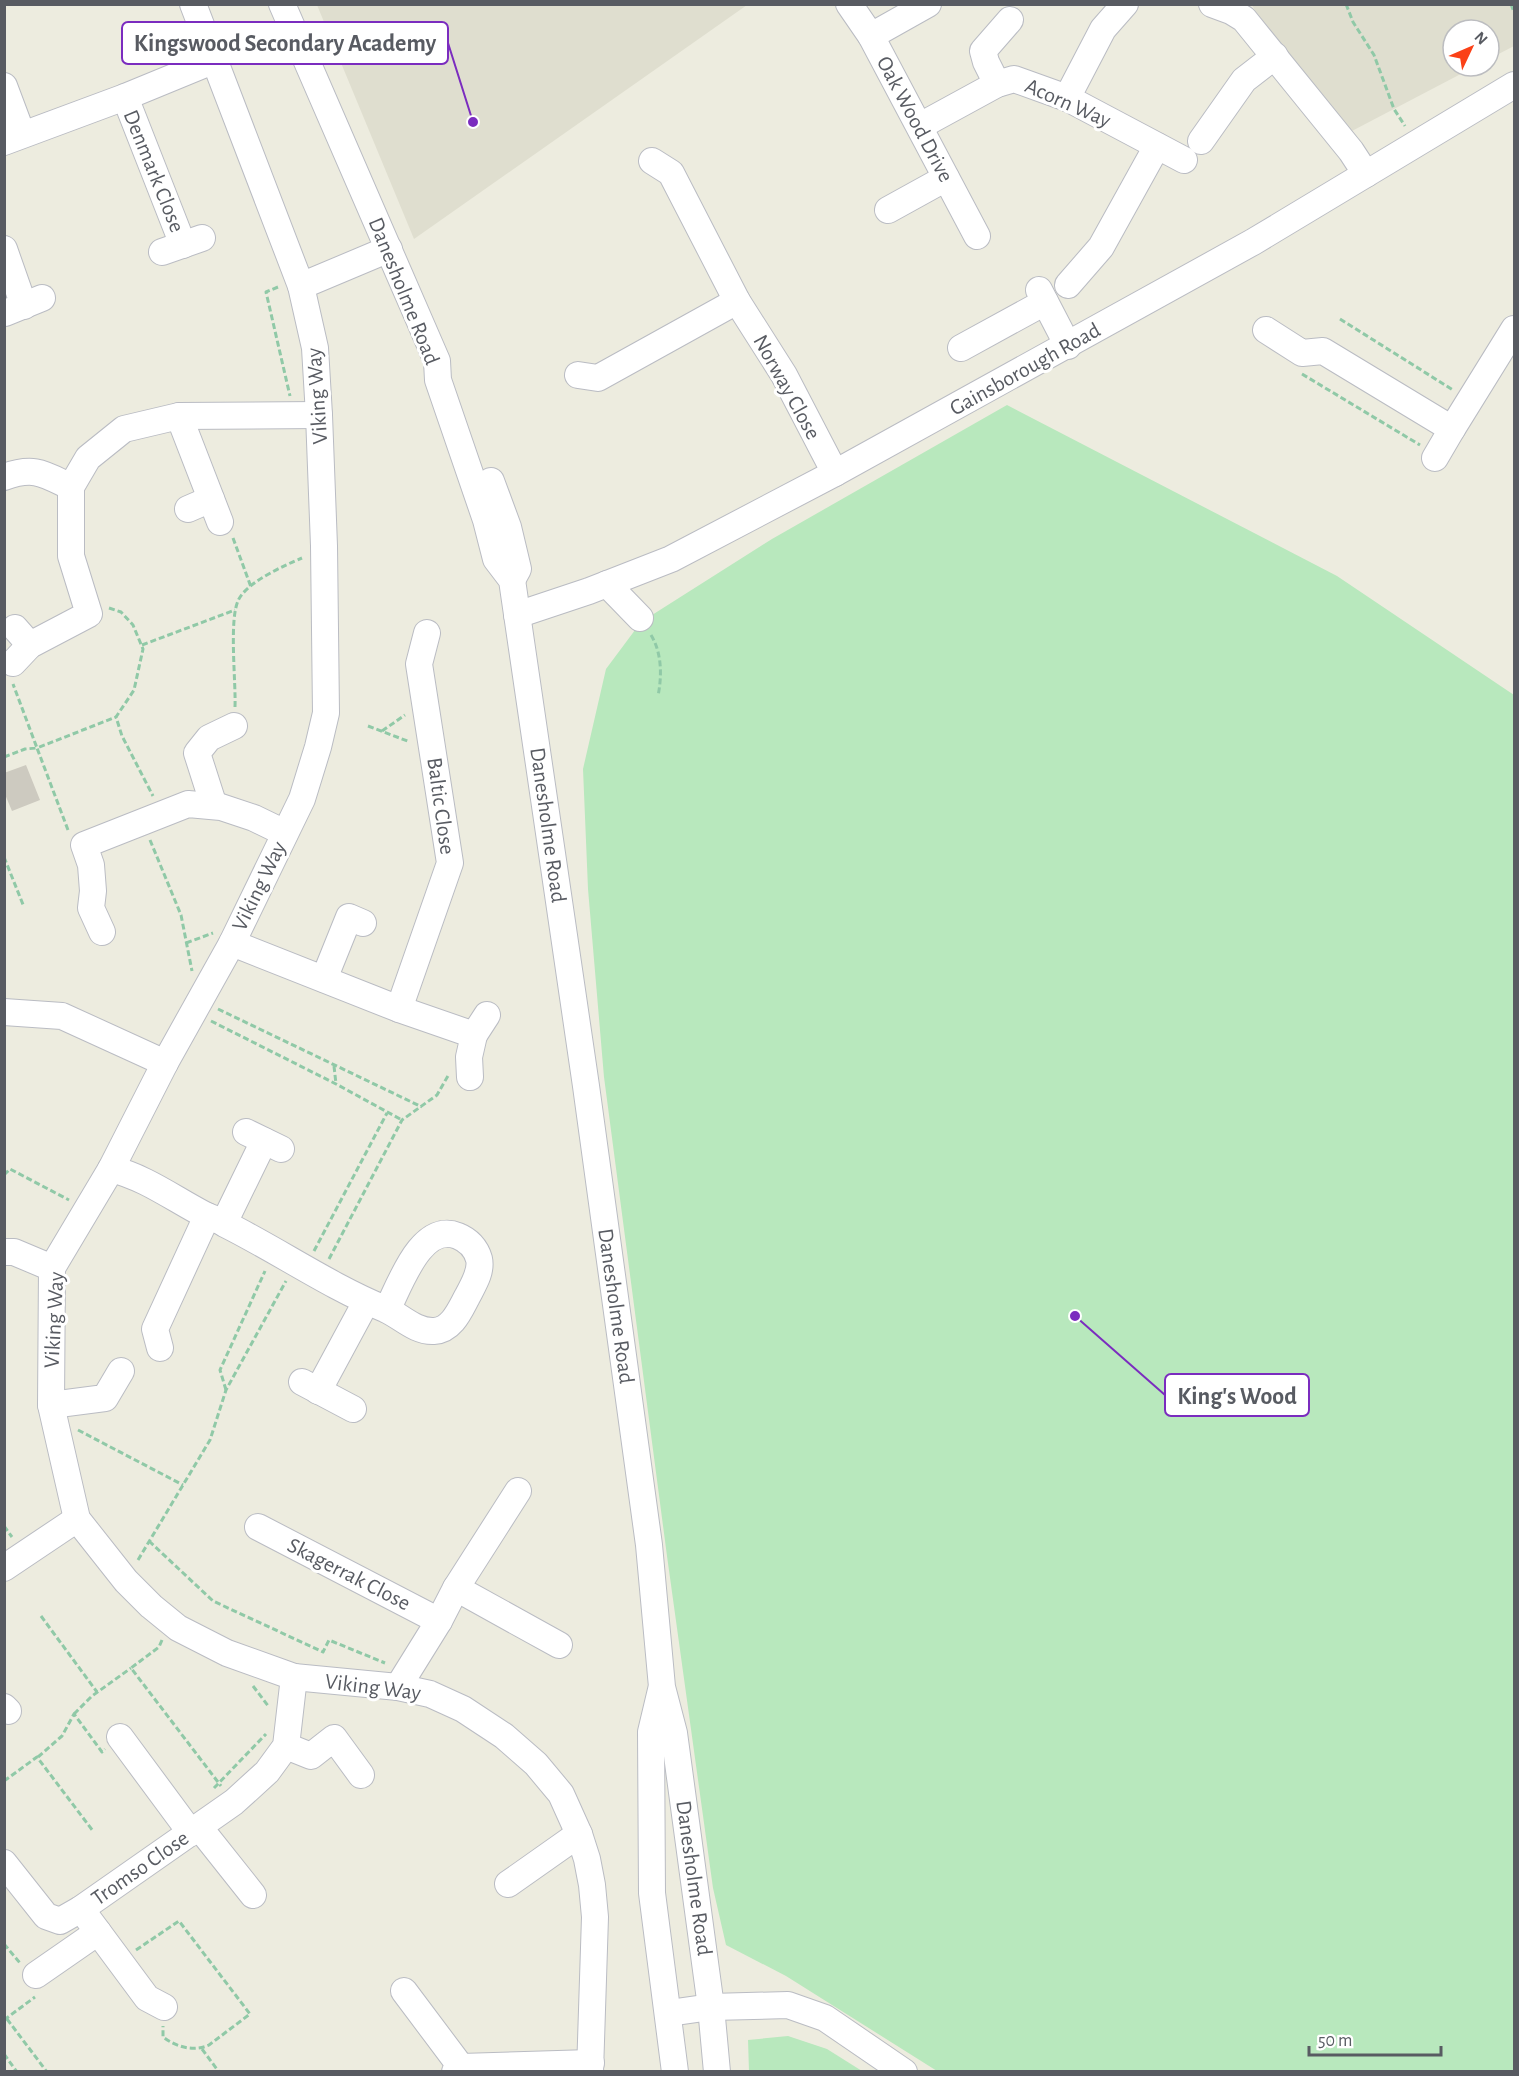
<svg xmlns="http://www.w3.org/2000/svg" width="1519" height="2076" viewBox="0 0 1519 2076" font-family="'Alegreya Sans',sans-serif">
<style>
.education{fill:#dfdecf}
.green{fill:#b8e8bd}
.building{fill:#cdcac0}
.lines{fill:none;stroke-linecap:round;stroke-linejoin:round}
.minor-casing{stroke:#babcc3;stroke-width:28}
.path{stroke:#90c9a7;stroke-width:3;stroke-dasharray:6 3;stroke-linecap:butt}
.minor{stroke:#fff;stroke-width:26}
.labels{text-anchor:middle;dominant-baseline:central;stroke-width:6;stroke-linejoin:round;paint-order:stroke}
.street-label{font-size:22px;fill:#585b62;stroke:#fff}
.leader{fill:none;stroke:#7b2cbf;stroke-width:2}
.callout-dot{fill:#7b2cbf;stroke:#fff;stroke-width:2}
.callout{fill:#fff;stroke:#7b2cbf;stroke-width:2}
.callout-label{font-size:24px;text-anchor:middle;font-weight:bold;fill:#585b62}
</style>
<rect width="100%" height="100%" fill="#edecdf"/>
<g class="education">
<path d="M317 5H747L414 239Z"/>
<path d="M1252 5H1514V46L1489 59V30H1453V66H1476L1350 132 1259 18Z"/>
</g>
<g class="green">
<path d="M1007 405 1337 576 1514 695V2071H937L786 1976 726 1945 713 1888 667 1556 604 1077 588 889 583 769 606 669 641 622 772 539Z"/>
<path d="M788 2036 827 2049 862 2071H749L748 2040Z"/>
</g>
<path class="building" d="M26 765 40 800 12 811 4 792V773Z"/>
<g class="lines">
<defs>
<g id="minor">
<path d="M193 4 301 286 389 249"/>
<path d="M282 4 437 361 438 380 486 520 496 559 512 580 586 1086 649 1545 662 1687 674 1733 711 2007 717 2072"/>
<path d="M849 4 871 36 977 236"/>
<path d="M1212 4 1231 11 1244 19 1351 151 1366 174"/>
<path d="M871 36 928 4"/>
<path d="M997 84 986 62 983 51 1010 20"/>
<path d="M4 86 22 134"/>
<path d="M125 97 183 245"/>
<path d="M1067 98 1103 29 1125 4"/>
<path d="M920 126 997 84 1014 79 1067 98 1184 160"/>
<path d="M1201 141 1244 80 1275 56"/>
<path d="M4 142 125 97 215 60"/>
<path d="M652 161 671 173 737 301 784 375 835 473"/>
<path d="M888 210 946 178"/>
<path d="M4 249 24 306"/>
<path d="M162 252 202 238"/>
<path d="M1068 285 1101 247 1157 146"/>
<path d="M301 286 315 348 319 415 324 546 326 713 318 747 302 799 232 943 165 1063 111 1169 52 1268 51 1405 77 1519 126 1581 151 1606 178 1628 227 1653 294 1677 398 1687 430 1694 463 1709 504 1736 536 1764 561 1794 579 1834 587 1859 592 1885 595 1917 590 2072"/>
<path d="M1039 290 1068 346"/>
<path d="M5 313 42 298"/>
<path d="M1266 330 1302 353 1323 351 1452 429 1514 329"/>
<path d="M961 348 1045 302"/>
<path d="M578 375 598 378 737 301"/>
<path d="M179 416 220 522"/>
<path d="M1435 458 1452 429"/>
<path d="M4 477C35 466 44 474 71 487"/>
<path d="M491 481 508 527 518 569 512 580"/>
<path d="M188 509 211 499"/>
<path d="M607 584 640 618"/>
<path d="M517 615 589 591 671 559 835 473 1253 242 1514 85"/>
<path d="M15 628 30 645"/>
<path d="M13 663 30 645 89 614 71 556V487L88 458 124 429 179 416 319 415"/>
<path d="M214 806 197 753 209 738 234 726"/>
<path d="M102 932 91 908 93 891 91 865 84 845 188 804 221 807 254 818 285 833"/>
<path d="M232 943 399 1009 474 1035 469 1057 470 1077"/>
<path d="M324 979 349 917 363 923"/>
<path d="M399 1009 450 863 419 664 427 633"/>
<path d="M4 1012 62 1016 165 1063"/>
<path d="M474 1035 487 1015"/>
<path d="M246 1132 281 1149"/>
<path d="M111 1169C145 1177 174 1199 205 1215 211 1218 219 1220 225 1224 279 1251 329 1286 385 1309 401 1316 415 1332 434 1331 452 1330 460 1310 467 1297 473 1285 482 1272 479 1259 476 1248 468 1240 458 1236 421 1221 400 1285 387 1310"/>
<path d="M224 1223 264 1141"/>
<path d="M4 1252H14L52 1268"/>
<path d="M160 1348 155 1329 207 1216"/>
<path d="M302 1382 353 1409"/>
<path d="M318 1391 366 1302"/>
<path d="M51 1405 105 1398 121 1371"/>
<path d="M258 1527 439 1621"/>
<path d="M4 1568 77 1519"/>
<path d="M456 1588 559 1645"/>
<path d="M398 1687 439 1621 456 1588 518 1491"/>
<path d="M661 1690 651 1732 652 1893 675 2072"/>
<path d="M4 1707 8 1711"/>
<path d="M120 1737 191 1833"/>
<path d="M286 1746 311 1756 334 1738 361 1775"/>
<path d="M199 1827 253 1895"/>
<path d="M4 1863 46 1916 60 1921 81 1909 234 1802 267 1772 286 1746 294 1677"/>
<path d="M508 1884 579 1834"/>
<path d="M81 1909 147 1998 164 2007"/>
<path d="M36 1975 98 1932"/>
<path d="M404 1991 461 2067"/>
<path d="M669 2013 711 2007 788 2005 825 2018 904 2072"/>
<path d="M455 2072 461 2067 591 2063"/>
</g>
</defs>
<use href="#minor" class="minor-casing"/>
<g class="path">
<path d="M1346 4 1353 22 1374 55 1394 109 1405 126"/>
<path d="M1511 4 1514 12"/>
<path d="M278 287 266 292 290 396"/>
<path d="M1340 319 1453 390"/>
<path d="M1302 374 1420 445"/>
<path d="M233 538 251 587"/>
<path d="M109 608 121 612 133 625 143 649 134 690 116 717 122 736 153 796"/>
<path d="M651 635C662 653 662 676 658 696"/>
<path d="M142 645 235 610"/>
<path d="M235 707C236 682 229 621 238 601 245 583 285 565 302 558"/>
<path d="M368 726 410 742"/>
<path d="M382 731 405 715"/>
<path d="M4 757 25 749 37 748 13 684"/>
<path d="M68 830 37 748 116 717"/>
<path d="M150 840 181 915 192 971"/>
<path d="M4 857 24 907"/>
<path d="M186 943 213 933"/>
<path d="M218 1009 422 1107"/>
<path d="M211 1021 336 1084 402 1120"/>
<path d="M334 1066 336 1084"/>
<path d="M4 1175 10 1169 69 1200"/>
<path d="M314 1251 387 1113"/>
<path d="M329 1259 402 1120 437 1095 449 1074"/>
<path d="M226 1390 220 1370 265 1271"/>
<path d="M78 1430 183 1485"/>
<path d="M4 1526 12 1537"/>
<path d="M149 1541 213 1601 323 1652 329 1640 385 1663"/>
<path d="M138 1560 210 1440 226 1390 286 1281"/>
<path d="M41 1616 97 1692"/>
<path d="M162 1640 159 1647 131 1668 221 1786"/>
<path d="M253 1686 269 1707"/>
<path d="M74 1714 92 1696 131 1668"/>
<path d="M38 1757 62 1736 74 1714 102 1752 105 1749"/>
<path d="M4 1781 37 1757 93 1831"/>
<path d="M214 1788 266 1734"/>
<path d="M4 1944 20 1963"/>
<path d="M136 1950 179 1921 250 2014 209 2045C194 2052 176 2047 163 2037V2026"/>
<path d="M7 2019 47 2072"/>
<path d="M4 2020 35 1997"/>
<path d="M202 2049 219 2072"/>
<path d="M4 2054 17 2072"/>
</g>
<use href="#minor" class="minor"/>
</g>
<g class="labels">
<g class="street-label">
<text transform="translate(1068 103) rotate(24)">Acorn Way</text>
<text transform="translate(915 119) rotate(62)">Oak Wood Drive</text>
<text transform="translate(154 171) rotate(68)">Denmark Close</text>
<text transform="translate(404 291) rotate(68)">Danesholme Road</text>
<text transform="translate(1025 369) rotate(-29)">Gainsborough Road</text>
<text transform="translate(787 387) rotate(61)">Norway Close</text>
<text transform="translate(317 396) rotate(-94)">Viking Way</text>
<text transform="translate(441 806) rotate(82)">Baltic Close</text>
<text transform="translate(548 825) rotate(82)">Danesholme Road</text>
<text transform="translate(259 886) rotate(-64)">Viking Way</text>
<text transform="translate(616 1306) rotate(82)">Danesholme Road</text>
<text transform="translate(54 1320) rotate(-87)">Viking Way</text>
<text transform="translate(349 1574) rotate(27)">Skagerrak Close</text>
<text transform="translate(373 1687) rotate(7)">Viking Way</text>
<text transform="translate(140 1868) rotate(-35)">Tromso Close</text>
<text transform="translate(694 1878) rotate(82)">Danesholme Road</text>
</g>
</g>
<path class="leader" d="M473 122L448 43M1075 1316L1165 1395"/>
<g class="callout-dot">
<circle cx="473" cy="122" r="6"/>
<circle cx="1075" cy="1316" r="6"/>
</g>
<g class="callout">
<rect x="122" y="22" width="326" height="42" rx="6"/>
<rect x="1165" y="1374" width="144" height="42" rx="6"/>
</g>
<g class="callout-label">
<text x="285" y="51">Kingswood Secondary Academy</text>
<text x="1237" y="1404">King's Wood</text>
</g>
<rect width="1519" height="2076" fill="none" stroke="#585b62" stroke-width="12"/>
<g transform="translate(1471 48) rotate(46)"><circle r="28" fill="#ffffff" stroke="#bcbdc0" stroke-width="1.5"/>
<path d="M0-4.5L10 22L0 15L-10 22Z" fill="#fb4117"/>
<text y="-9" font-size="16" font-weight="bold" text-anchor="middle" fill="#585b62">N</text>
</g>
<path d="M1309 2046v9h132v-9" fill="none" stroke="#585b62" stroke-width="3"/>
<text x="1318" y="2046" font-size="18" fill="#585b62" stroke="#ffffff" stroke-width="4.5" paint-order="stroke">50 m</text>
</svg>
